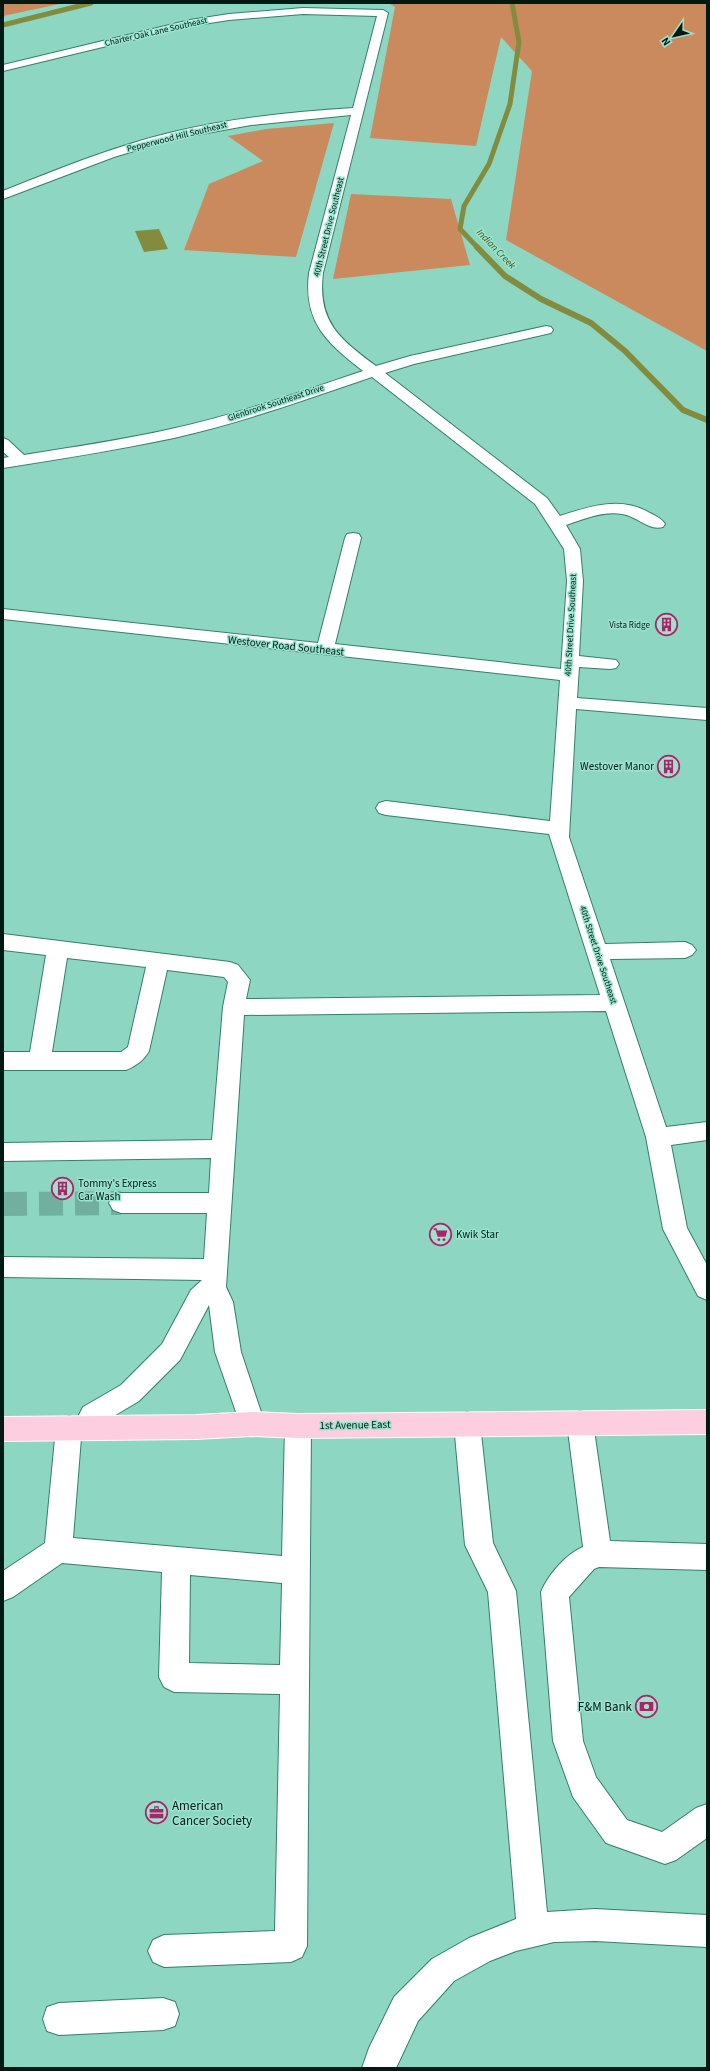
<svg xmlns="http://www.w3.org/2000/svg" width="710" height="2071" viewBox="0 0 710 2071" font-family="'Source Sans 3',sans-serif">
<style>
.green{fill:#cb8a5d}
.water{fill:#838c3e}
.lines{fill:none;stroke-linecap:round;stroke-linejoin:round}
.stream-far1{stroke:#838c3e;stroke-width:5}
.stream{stroke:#838c3e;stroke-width:6}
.minor-tunnel{stroke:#71b09f;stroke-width:24;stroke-dasharray:24 12;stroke-linecap:butt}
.minor-casing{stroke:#357e6c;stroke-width:2}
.major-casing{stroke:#fff;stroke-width:2}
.minor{fill:#fff;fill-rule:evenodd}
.major{fill:#fdcee0;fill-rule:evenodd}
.labels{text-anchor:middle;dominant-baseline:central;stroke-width:3;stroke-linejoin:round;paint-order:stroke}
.far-street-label{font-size:9px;fill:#001a13;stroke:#9ae3cf}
.far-poi-label{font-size:9px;fill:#001a13;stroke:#9ae3cf;text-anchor:end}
.far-water-label{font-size:10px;font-style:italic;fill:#4b5117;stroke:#9ae3cf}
.street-label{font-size:11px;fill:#001a13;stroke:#9ae3cf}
.poi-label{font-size:11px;fill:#001a13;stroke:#9ae3cf;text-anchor:start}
.near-poi-label{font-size:13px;fill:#001a13;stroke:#9ae3cf;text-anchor:end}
</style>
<rect width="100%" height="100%" fill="#8dd6c2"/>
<g class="green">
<path d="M3 3H64L3 16Z"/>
<path d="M388 3H707V351L506 240 532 71 501 37 476 146 370 138 395 7Z"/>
<path d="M334 123 296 257 184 250 209 184 263 161 228 136 266 129Z"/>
<path d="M351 194 451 199 470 265 333 279Z"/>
</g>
<path class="water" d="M159 229 168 249 144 252 135 231Z"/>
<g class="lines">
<g class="stream-far1">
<path d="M3 25 91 3"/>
<path d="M478 248 460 229 464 206 489 164 510 104 519 42 512 3"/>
</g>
<path class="stream" d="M477 247 505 276 541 299 591 323 625 351 683 410 707 420"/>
<path class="minor-tunnel" d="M3 1204 121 1203"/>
<defs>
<g id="minor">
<path d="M303 8 383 10 388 13 323 273C317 322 340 339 376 366L410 356 546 326 551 327 553 330 551 333 414 364 385 373 547 498 560 516C590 506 621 496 650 513 656 516 662 519 665 524L663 527C648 531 637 516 622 514 603 511 584 519 566 525L580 549 583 581 579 656 616 660 619 664 616 668 610 669 579 667 577 698 707 708V720L576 709 569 837 605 944 685 942 692 945 696 950 692 955 685 958 610 959 666 1127 707 1122V1140L671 1145 687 1228 707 1265V1300L698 1296 663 1229 646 1137 606 1011 244 1015 226 1287 233 1302 241 1352 265 1424 261 1432 252 1436 243 1432 215 1352 209 1305 180 1360 139 1401 102 1423 96 1436 87 1440 81 1438 73 1538 282 1556 285 1426 289 1418 298 1414 307 1418 311 1426 307 1946 302 1957 291 1962 164 1967 153 1962 148 1951 153 1940 164 1935 275 1931 280 1694 174 1692 164 1687 159 1677 162 1572 62 1563 13 1597 3 1601V1571L45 1543 56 1428 60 1420 69 1416 77 1419 83 1407 121 1385 162 1344 191 1290 202 1280 3 1277V1257L204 1259 207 1213H121L113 1210 109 1203 113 1196 121 1193H209L211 1158 3 1161V1143L212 1140 223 1007 228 982 224 977 167 970 149 1051C144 1060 136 1066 126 1070H3V1052H30L46 955 3 950V934L230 962 238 965 250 980 246 999 600 995 549 834 386 815 379 813 376 808 379 803 386 801 550 821 560 680 3 619V609L318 643 345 538 347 534 353 533 359 534 361 538 335 644 561 669 567 581 564 549 535 504 372 377C307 399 241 423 174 438 117 450 60 459 3 468V458L9 457 3 452V438L8 440 24 455C73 447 122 440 171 429 236 415 300 392 363 371 327 343 303 322 309 273L351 115 251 125 174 139 114 157 3 199V191C58 169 112 147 169 133 229 118 291 112 353 108L377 16 303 14 229 20 190 26 3 71V65L190 20 229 14ZM67 958 146 967 128 1047 121 1052H52ZM190 1575 282 1583 280 1665 189 1663Z"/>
<path d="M580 1411 589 1415 593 1423 610 1541 707 1544V1570L599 1567 594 1569 569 1597 583 1741 596 1777 627 1820 662 1832 696 1808 707 1804V1838L676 1860 665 1864 606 1843 573 1797 553 1741 541 1592C548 1575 566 1554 583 1547L567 1423 571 1415Z"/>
<path d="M467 1412 476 1416 480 1424 493 1543 516 1591 547 1912 595 1909 707 1915V1947L595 1941 554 1942 516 1951 490 1961 454 1981 418 2021 396 2068H362L369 2048 394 1997 432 1959 469 1938 516 1919 488 1592 465 1545 454 1424 458 1416Z"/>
<path d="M163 1998 175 2002 179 2014 175 2026 163 2030 59 2035 47 2031 43 2019 47 2007 59 2003Z"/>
</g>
<path id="major" d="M707 1410V1434L298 1438 252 1436 196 1439 3 1441V1417L196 1415 252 1412 298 1414Z"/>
</defs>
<use href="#minor" class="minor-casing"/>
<use href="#major" class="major-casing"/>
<use href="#minor" class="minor"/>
<use href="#major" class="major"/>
</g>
<defs>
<symbol id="building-ring" viewBox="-11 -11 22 22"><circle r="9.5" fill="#9ae3cf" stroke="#ab246a" stroke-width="1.5"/><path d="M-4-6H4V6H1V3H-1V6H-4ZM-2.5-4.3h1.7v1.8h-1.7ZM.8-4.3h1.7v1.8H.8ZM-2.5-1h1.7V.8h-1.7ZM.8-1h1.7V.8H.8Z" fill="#ab246a"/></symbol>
<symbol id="supermarket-ring" viewBox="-11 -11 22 22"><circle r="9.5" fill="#9ae3cf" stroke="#ab246a" stroke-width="1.5"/><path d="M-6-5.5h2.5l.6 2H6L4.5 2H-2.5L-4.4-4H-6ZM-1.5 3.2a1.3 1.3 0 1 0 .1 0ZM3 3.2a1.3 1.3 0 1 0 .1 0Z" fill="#ab246a"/></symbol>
<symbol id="bank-ring" viewBox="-11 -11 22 22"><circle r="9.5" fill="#9ae3cf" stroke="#ab246a" stroke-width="1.5"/><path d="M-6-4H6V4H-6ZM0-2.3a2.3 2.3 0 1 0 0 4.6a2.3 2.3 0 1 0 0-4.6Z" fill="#ab246a"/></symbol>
<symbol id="office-ring" viewBox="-11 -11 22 22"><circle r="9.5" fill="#9ae3cf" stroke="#ab246a" stroke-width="1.5"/><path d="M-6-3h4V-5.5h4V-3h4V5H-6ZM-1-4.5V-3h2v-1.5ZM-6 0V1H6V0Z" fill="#ab246a"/></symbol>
</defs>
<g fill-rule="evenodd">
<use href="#building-ring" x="654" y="612" width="25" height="25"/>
<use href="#building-ring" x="656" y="754" width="25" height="25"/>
<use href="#building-ring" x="50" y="1176" width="25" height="25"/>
<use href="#supermarket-ring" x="428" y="1222" width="25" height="25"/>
<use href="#bank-ring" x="634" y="1694" width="25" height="25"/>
<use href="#office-ring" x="144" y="1800" width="25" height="25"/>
</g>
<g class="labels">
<g class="far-street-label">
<text transform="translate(156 32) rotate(-13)">Charter Oak Lane Southeast</text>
<text transform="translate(177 137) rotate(-14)">Pepperwood Hill Southeast</text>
<text transform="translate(329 227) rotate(-76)">40th Street Drive Southeast</text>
<text transform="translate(276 403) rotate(-18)">Glenbrook Southeast Drive</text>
<text transform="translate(571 625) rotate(-87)">40th Street Drive Southeast</text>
<text transform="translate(598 955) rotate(72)">40th Street Drive Southeast</text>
</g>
<g class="far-poi-label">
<text x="650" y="625">Vista Ridge</text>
</g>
<g class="far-water-label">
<text transform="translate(496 249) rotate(46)">Indian Creek</text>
</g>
<g class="street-label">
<text transform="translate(286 646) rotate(6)">Westover Road Southeast</text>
<text transform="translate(355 1425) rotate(-1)">1st Avenue East</text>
</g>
<g class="poi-label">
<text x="654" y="766" text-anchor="end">Westover Manor</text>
<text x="78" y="1183">Tommy's Express<tspan x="78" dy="13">Car Wash</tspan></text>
<text x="456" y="1234">Kwik Star</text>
</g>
<g class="near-poi-label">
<text x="632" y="1707">F&amp;M Bank</text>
<text x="172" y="1806" text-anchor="start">American<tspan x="172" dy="15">Cancer Society</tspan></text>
</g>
</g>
<rect width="710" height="2071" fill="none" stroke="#001a13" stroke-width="8"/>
<g transform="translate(674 36) rotate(236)" stroke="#9ae3cf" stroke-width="3" paint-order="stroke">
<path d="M0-3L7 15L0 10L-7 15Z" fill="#001a13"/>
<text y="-6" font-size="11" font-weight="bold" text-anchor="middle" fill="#001a13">N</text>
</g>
</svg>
